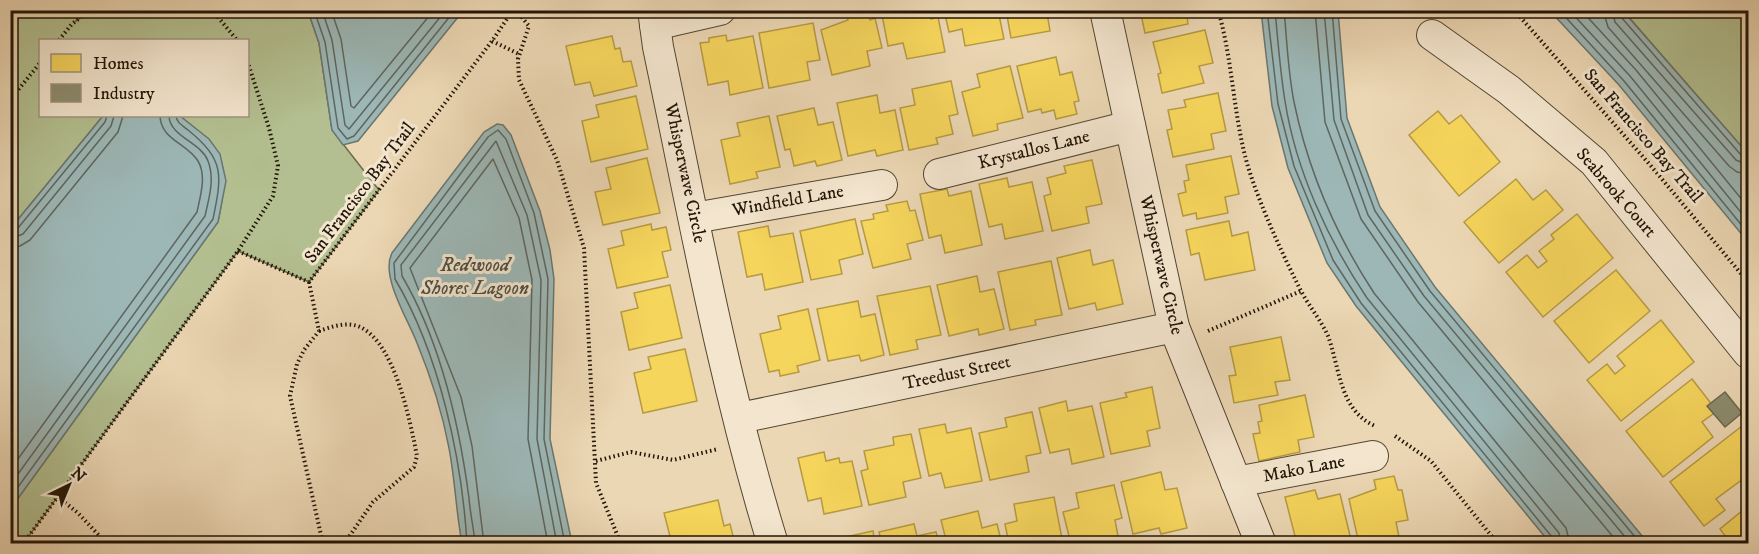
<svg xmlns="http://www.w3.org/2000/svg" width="1759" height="554" viewBox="0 0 1759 554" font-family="'IM FELL DW Pica',serif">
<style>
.green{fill:#b3bf90;stroke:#6a6a4b;stroke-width:1.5}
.water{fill:#9cb7b6;stroke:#6a7670;stroke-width:1.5}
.homes{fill:#f6d55c;stroke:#b69b42;stroke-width:1.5}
.industry{fill:#8c8c6e;stroke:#6c684f;stroke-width:1.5}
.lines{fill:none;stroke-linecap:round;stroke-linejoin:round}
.shore{stroke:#5e665e;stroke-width:1.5}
.minor-casing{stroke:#534632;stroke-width:32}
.path{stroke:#201506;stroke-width:4;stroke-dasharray:1.5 3;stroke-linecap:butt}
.minor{stroke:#f3e5ce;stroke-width:30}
.labels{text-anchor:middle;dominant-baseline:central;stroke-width:6;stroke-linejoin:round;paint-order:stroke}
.street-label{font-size:18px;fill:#201506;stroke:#f3e5ce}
.water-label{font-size:20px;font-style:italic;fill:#4b4e44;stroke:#f3e5ce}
</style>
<rect width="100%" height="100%" fill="#ecd7b4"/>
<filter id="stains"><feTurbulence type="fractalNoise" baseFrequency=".00333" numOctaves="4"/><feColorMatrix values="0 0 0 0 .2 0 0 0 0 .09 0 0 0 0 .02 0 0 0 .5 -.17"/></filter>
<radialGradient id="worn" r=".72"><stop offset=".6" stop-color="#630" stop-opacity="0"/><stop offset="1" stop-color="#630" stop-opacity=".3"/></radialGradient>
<g class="green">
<path d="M11 11H83L75 22 90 11H308L319 43 332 130 379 190 309 282 238 251 23 544 11 543V508L218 222C230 162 226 154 180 116H248V40H40V116H103L11 228Z"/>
<path d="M1623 11H1748V154L1633 22Z"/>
</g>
<g class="water">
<path d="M308 11V10L463 11 358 141 343 145 332 130 319 43Z"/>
<path d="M1261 11H1338L1347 118 1380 207 1435 287 1648 543H1550L1356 306 1327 263 1288 168 1272 106Z"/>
<path d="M1550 11H1623L1748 154V242L1619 85Z"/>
<path d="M103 116H180L209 139 220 154 226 181 218 222 11 508V228Z"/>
<path d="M497 124 503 125 511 135 540 211 550 250 554 279 550 439 572 543H462C456 512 455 479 449 448 442 411 431 377 417 343 408 319 380 276 392 253L484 132Z"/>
</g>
<g class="homes">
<path d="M867 10 870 20 875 18 882 48 867 51 870 66 832 75 821 30 848 20 847 12Z"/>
<path d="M881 10H929L931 19 938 17 945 52 907 59 903 43 888 46Z"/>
<path d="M944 10H998L1004 39 965 46 962 29 949 32Z"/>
<path d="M1006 10H1060V11L1047 13 1050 31 1011 38Z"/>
<path d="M1140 10H1186L1188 24 1145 33Z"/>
<path d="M813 23 820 60 807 62 810 80 769 88 759 33Z"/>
<path d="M1205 30 1213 63 1199 66 1204 83 1162 93 1158 74 1161 73 1153 42Z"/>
<path d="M726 35 727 41 753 36 763 88 730 95 728 81 708 85 700 43 709 42V38Z"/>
<path d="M612 36 615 49 620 48 623 62 631 61 637 86 594 96 590 82 575 85 566 46Z"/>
<path d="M1056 57 1060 75 1072 72 1079 101 1074 102 1077 114 1056 119 1054 110 1042 113 1041 109 1028 112 1017 66Z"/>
<path d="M1010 66 1023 118 997 124 998 130 973 136 962 92 980 87 977 74Z"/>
<path d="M951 81 958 114 949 116 953 134 936 138 938 144 909 150 900 108 915 105 912 89Z"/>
<path d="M1218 93 1226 131 1211 134 1214 149 1173 157 1167 130 1172 129 1168 110 1186 107 1184 100Z"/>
<path d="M877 95 880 113 895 110 903 150 877 156 875 150 848 156 837 103Z"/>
<path d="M636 96 648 149 591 162 582 121 599 117 596 105Z"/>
<path d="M814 108 818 125 833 122 842 160 817 166 815 161 794 166 790 149 785 150 777 116Z"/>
<path d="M1438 111 1449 124 1461 115 1500 162 1459 196 1409 135Z"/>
<path d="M769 116 780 167 756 172 758 178 730 184 721 140 740 136 737 123Z"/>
<path d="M1231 156 1239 194 1225 197 1228 213 1197 219 1196 213 1183 216 1178 194 1186 192 1184 181 1189 180 1186 165Z"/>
<path d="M647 158 660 213 603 225 595 192 611 189 606 168Z"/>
<path d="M1092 160 1102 204 1086 207 1089 223 1052 231 1044 196 1051 194 1047 178 1066 173 1064 166Z"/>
<path d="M1007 178 1009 187 1032 182 1043 231 1005 239 1002 224 989 227 979 184Z"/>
<path d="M1516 179 1533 200 1546 190 1563 210 1499 263 1464 222Z"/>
<path d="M947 189 949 196 971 191 982 245 945 253 941 235 929 238 920 194Z"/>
<path d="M907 201 910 211 915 210 923 240 907 244 911 259 873 268 861 221 874 219 873 214 888 211 886 205Z"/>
<path d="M1577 214 1613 258 1543 317 1506 272 1527 255 1538 268 1547 261 1539 251 1554 239 1551 235Z"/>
<path d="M855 219 863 254 839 260 842 274 811 280 800 231Z"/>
<path d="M1229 221 1232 236 1248 232 1255 270 1205 280 1199 253 1191 255 1186 230Z"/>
<path d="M651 224 652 230 666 227 671 250 662 252 668 277 617 288 608 249 624 245 621 231Z"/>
<path d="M768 226 770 237 793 233 803 282 765 290 762 274 747 277 738 232Z"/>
<path d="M1090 250 1093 265 1113 260 1123 304 1097 310 1095 303 1069 309 1057 258Z"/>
<path d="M1051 261 1062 315 1035 320 1036 325 1010 330 998 272Z"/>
<path d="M1616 270 1650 311 1589 363 1554 321Z"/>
<path d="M977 276 980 292 994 289 1004 329 979 335 978 329 949 336 937 285Z"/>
<path d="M670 285 682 338 629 350 621 312 638 308 634 293Z"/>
<path d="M930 286 941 335 916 340 918 349 890 355 877 296Z"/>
<path d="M858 301 861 317 875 314 884 355 861 361 859 355 828 361 817 309Z"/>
<path d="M808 309 820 360 797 366 799 372 780 376 779 370 769 372 760 334 781 329 778 316Z"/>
<path d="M1661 320 1694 362 1621 421 1587 380 1607 364 1615 374 1625 366 1617 356Z"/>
<path d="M1281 337 1290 380 1275 382 1278 395 1234 403 1229 376 1236 375 1230 347Z"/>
<path d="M685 349 697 401 643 413 634 373 651 369 648 357Z"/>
<path d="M1692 379 1717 411 1702 422 1713 437 1663 477 1626 431Z"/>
<path d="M1152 387 1160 428 1147 431 1150 446 1111 454 1100 403 1127 397 1125 393Z"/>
<path d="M1305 395 1314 437 1298 440 1300 452 1259 461 1253 434 1260 433 1258 422 1262 421 1259 405Z"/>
<path d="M1066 401 1068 411 1092 406 1104 457 1072 464 1069 449 1050 453 1039 408Z"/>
<path d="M1032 412 1041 453 1026 456 1029 472 990 480 979 433 1007 427 1005 418Z"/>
<path d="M945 424 947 433 971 428 982 481 945 488 941 473 929 476 919 429Z"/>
<path d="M1742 426 1748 435V486L1743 479 1716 499 1725 510 1704 526 1670 482Z"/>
<path d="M911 434 921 478 903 482 906 497 869 505 861 471 868 469 864 451 894 445 893 437Z"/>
<path d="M824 452 826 461 839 458 840 463 852 461 862 506 824 514 821 498 808 501 798 458Z"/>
<path d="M1161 472 1165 490 1177 488 1187 528 1161 534 1159 528 1133 534 1121 482Z"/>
<path d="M1394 476 1398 490H1402L1408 520 1396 522 1399 537 1359 544 1349 499 1376 489 1374 480Z"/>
<path d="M1114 485 1122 518 1115 520 1118 536 1096 544H1071L1063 512 1079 508 1076 493Z"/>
<path d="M1315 490 1318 499 1340 494 1352 544H1310L1308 537 1296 540 1285 497Z"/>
<path d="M1054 497 1063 544H1009L1005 524 1017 521 1014 504Z"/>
<path d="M718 500 724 526 730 524 735 544H672L664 513Z"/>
<path d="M1748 506V544H1731L1720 529Z"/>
<path d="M978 511 982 528 997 524 1002 544H947L941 520Z"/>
<path d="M914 524 917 536 936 532 939 544H882L879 532Z"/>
<path d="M873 531 875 544H833L832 540Z"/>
</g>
<path class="industry" d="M1725 392 1742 413 1725 427 1707 406Z"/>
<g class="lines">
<g class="shore">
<path d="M314 10 325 42 338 128 347 139 354 136 455 10"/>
<path d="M322 10 332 40 345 125 349 129 446 10"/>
<path d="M331 10 341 39 351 106 354 108 434 10"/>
<path d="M1267 10 1278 104 1294 166 1333 260 1361 303 1552 537 1554 544"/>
<path d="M1275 10C1278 41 1280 71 1285 101 1296 171 1328 240 1367 298L1559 533 1561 544"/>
<path d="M1284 10C1287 41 1288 72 1294 102 1308 170 1336 235 1374 293L1566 528 1570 544"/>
<path d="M1315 10 1325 122 1361 219 1418 302 1619 544"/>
<path d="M1324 10 1334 120 1368 215 1424 296 1631 544"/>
<path d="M1332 10 1341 119 1375 211 1430 291 1641 544"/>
<path d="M1559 10 1624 81 1748 233"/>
<path d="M1569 10 1630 76 1748 221"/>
<path d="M1581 10 1636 70 1748 207"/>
<path d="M1603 10 1608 27 1729 166 1737 172 1748 174"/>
<path d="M1612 10 1615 22 1736 160 1748 165"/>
<path d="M1619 10 1621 17 1741 155 1748 158"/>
<path d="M10 231 18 228 105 122 107 116"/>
<path d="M10 239 23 234 111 126 114 116"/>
<path d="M10 248 20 246 30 240 118 132 123 116"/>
<path d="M10 470 197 212C200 197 207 176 198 161 187 143 161 140 160 116"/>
<path d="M10 485 205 216C209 198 215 179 208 161 201 142 170 137 169 116"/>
<path d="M10 498 213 219C222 175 225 160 188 130 182 125 177 123 176 116"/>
<path d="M467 544C462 458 439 353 395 279L394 263 488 137 498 130 506 139 534 213 548 279 544 439 565 544"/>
<path d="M475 544C474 529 470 513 469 498 459 423 441 342 402 276L401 265 496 141 527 215 541 280 537 439 557 544"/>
<path d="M484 544 472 446 461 397 410 268 493 159 519 218 532 280 528 439 548 544"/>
</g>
<defs>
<g id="minor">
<path d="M653 10 658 47C693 213 723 382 773 544"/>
<path d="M1105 10 1174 327 1261 544"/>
<path d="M655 25 720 10"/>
<path d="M1432 35 1509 90 1594 162 1748 353"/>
<path d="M939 174 1130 126"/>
<path d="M694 218 882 185"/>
<path d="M740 418 1174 327"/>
<path d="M1236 482 1373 456"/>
</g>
</defs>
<use href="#minor" class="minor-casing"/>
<g class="path">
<path d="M212 10 237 40"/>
<path d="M516 10 529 26 518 59 519 80 557 160 584 248 596 483 621 544"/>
<path d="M1218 10C1234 64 1233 123 1251 176 1264 214 1282 253 1300 289 1308 305 1321 320 1328 336 1340 368 1339 410 1375 426"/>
<path d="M1514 10 1651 166 1748 282"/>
<path d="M59 40 72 24 90 10"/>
<path d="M492 41 519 54"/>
<path d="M10 100 40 63"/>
<path d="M238 251 309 282 492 41 513 10"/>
<path d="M309 282 319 331 304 350 297 364 290 396 323 544"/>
<path d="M319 331C331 327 347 321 360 327 395 343 410 421 417 456L414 467 373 502 344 544"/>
<path d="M1208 331 1301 291"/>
<path d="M1395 436 1431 461 1498 544"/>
<path d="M596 461 631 452 673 460 718 449"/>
<path d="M58 497 78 513 107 544"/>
<path d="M23 544 238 251 273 196 278 166 269 128 248 63"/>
</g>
<use href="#minor" class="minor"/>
</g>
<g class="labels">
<g class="street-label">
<text transform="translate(1643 136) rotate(49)">San Francisco Bay Trail</text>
<text transform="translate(1034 150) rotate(-14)">Krystallos Lane</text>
<text transform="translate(685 173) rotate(78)">Whisperwave Circle</text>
<text transform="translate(360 193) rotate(-53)">San Francisco Bay Trail</text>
<text transform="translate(1616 193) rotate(49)">Seabrook Court</text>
<text transform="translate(788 201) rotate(-10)">Windfield Lane</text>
<text transform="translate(1161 265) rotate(77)">Whisperwave Circle</text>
<text transform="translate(957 373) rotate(-12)">Treedust Street</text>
<text transform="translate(1304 469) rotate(-11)">Mako Lane</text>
</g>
<g class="water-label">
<text x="475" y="265">Redwood<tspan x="475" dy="23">Shores Lagoon</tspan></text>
</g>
</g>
<rect width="1759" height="554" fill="none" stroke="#ecd7b4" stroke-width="36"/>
<rect x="12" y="12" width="1735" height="530" fill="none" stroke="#201506" stroke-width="3"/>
<rect x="18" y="18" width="1723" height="518" fill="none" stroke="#201506" stroke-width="1.5"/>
<rect x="39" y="39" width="210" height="78" fill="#f3e5ce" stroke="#9f927e" stroke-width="1.5"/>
<rect x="51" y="54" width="30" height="18" fill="#f6d55c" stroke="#9f927e" stroke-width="1.5"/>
<text x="93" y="69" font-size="18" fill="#201506">Homes</text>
<rect x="51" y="84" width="30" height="18" fill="#8c8c6e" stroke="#9f927e" stroke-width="1.5"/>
<text x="93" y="99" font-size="18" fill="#201506">Industry</text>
<g transform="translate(69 485) rotate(43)" stroke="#f3e5ce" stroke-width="4.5" paint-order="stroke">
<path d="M0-4.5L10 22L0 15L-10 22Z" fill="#201506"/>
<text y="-9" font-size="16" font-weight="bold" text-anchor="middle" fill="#201506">N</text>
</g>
<rect width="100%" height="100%" filter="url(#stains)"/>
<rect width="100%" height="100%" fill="url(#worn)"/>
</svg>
